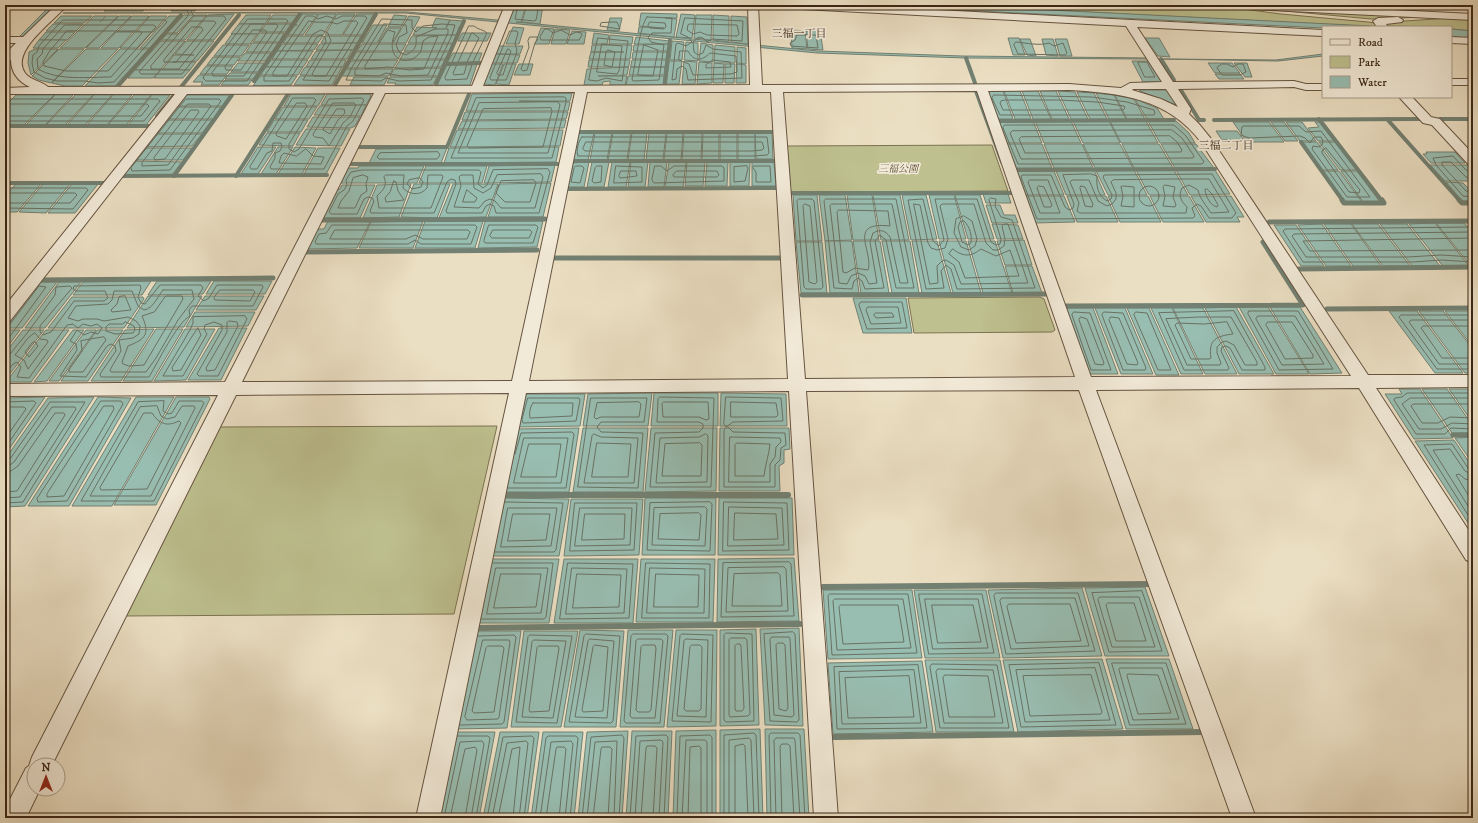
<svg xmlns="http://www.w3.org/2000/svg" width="1478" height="823" viewBox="0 0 1478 823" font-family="'IM FELL DW Pica','Noto Serif JP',serif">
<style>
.green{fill:#bec08f;stroke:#7c7352}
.water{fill:#98bdb1;stroke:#728173}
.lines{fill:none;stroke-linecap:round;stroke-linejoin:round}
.shore{stroke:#697264;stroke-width:1}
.stream-far2{stroke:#728173;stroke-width:4}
.stream-far1{stroke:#728173;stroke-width:5}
.stream{stroke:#728173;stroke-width:6}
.minor-casing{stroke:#665441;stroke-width:2}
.minor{fill:#f2ead8;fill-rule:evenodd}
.labels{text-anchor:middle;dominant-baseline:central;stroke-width:3.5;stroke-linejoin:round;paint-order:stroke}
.far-park-label{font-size:10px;font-style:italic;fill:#5b4c34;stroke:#f2ead8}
.far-neighbourhood-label{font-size:11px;fill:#3a2616;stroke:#f2ead8}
</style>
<rect width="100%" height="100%" fill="#ebdfc3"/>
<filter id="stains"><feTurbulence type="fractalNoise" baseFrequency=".005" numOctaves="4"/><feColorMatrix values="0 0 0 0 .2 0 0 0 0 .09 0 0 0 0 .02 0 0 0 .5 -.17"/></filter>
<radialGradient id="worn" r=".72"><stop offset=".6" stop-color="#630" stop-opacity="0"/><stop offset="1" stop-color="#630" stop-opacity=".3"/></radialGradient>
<g class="green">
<path d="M949 5H1187L1228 7 1281 14 1368 22 1375 23 1380 27Z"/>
<path d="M1242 7 1425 17 1371 19Z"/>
<path d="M1450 18 1473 19V31L1451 29V27L1388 26 1386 24 1390 22Z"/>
<path d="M992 145 1008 191 790 192 787 146Z"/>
<path d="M1040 297 1044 299 1055 330 1052 332 914 333 908 298Z"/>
<path d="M497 426 454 614 123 616 217 427Z"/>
</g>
<g class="water">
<path d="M51 5H56L25 37H19Z"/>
<path d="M110 5H149L143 11H104Z"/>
<path d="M177 5H200L195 11H171Z"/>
<path d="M515 5H526L521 22H516L818 51 962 56 1150 58 1152 59 966 58 817 53 406 13H63L407 12 508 21Z"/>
<path d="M527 5H543L540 24 522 22Z"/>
<path d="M855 5H949L1371 26 1376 27 1323 28Z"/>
<path d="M641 13 677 14V18H665L677 19 674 37 638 33 639 27 664 28 639 26Z"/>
<path d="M234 14 214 40H187L208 15Z"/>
<path d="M302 14H318L303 35H288L295 25H297H295Z"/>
<path d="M319 14H336L323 35H305Z"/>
<path d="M337 14H355L342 35H325Z"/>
<path d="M357 14H374L362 35H343Z"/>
<path d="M681 14 695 15 692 38 676 37Z"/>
<path d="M184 15H194L177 33H167Z"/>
<path d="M195 15H207L185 40H161L167 34H178Z"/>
<path d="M246 15H271L265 24H239Z"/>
<path d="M273 15H298L292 23H267Z"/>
<path d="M394 15 407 16 401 27H388Z"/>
<path d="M696 15H712L711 40 694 38Z"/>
<path d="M713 15 729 16V42L713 40Z"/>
<path d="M61 16H92L84 23H54Z"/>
<path d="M94 16H106L100 22 106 16H118L85 48H60Z"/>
<path d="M119 16H131L99 48H86Z"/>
<path d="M132 16H149L134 32H117Z"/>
<path d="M150 16H167L153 32H136Z"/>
<path d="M169 16H178L150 48H140Z"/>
<path d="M409 16 420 17 406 43H393Z"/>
<path d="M731 16 747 17 748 44 731 42Z"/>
<path d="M436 18 450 20 446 28 450 20 463 21 460 27 458 28H459L456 35H413L417 27 437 28 432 27Z"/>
<path d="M610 18H622L619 31 607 30Z"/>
<path d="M53 24H83L76 31H46Z"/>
<path d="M239 24H264L258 34H231Z"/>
<path d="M266 24H291L286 32H260Z"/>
<path d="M373 25H387L377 43H362Z"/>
<path d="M513 27 524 28 519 44H506Z"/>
<path d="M387 28H401L392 43H378Z"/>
<path d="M541 28 554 29 549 44H535Z"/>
<path d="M555 29 570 30 566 44H551Z"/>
<path d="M1451 29 1473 31V38L1451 37Z"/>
<path d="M791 30 805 31 807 49 792 48Z"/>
<path d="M820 30 823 50 808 49 806 31Z"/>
<path d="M572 31 586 32 584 44H567Z"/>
<path d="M46 32H75L67 40H39Z"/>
<path d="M116 32H133L119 48H101Z"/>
<path d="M135 32H152L138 48H120Z"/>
<path d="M259 33H284L279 42H253Z"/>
<path d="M462 33H491L487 41H458Z"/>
<path d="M594 33 609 35 607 44H592Z"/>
<path d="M232 34H257L250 44H225Z"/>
<path d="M456 35 453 43H408L412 36Z"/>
<path d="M610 35 633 37 632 44H609Z"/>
<path d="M288 36H323L318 43H283Z"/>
<path d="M325 36H361L357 43H321Z"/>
<path d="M636 37 669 41V44H634Z"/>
<path d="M1008 38H1019L1025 55H1013Z"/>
<path d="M1145 38H1159L1170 57 1158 56Z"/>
<path d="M1020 39H1030L1036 56 1027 55Z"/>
<path d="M1042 39H1053L1058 56 1046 55Z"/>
<path d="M1055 39H1067L1072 56H1060Z"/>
<path d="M39 40H66L58 48H33Z"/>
<path d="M161 41H185L160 70H135Z"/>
<path d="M186 41H214L197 61 173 62H196L190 70H162L174 55H194L175 54Z"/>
<path d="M672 41 684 42 682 60H670Z"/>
<path d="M686 42 698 43V61L684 60Z"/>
<path d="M252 43H278L272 52H246Z"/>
<path d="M357 43 353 50H316L320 44Z"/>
<path d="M701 43 713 45V62L699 61Z"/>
<path d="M282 44H318L314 50 277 51Z"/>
<path d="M362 44H406L402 51H357Z"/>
<path d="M408 44H452L449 51H404Z"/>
<path d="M669 44 667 51H633L634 45Z"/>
<path d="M223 45H249L241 56H214Z"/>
<path d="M592 45H632L630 59H589L591 52H624H591Z"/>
<path d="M715 45 735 47V63H714Z"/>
<path d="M499 46H523L520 54H496Z"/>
<path d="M737 47 746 48V64L737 63Z"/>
<path d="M35 49H58L31 75 28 63 29 52Z"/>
<path d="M59 49H84L51 83 39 80 32 76Z"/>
<path d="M86 49H118L82 86H65L52 83Z"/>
<path d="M120 49H149L115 86H85Z"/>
<path d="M352 50 347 59H311L316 51Z"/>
<path d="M277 51H313L308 59H272Z"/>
<path d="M356 52H402L398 59 352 60Z"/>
<path d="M404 52H449L445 59H400Z"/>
<path d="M633 52H667L666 59H632Z"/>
<path d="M245 53H271L265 61H238Z"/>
<path d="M453 53H482L478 63H447Z"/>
<path d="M495 54 520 55 517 63H491Z"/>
<path d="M1323 54V56L1278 61 1161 59 1276 60Z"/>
<path d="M213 57H240L234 65H207Z"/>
<path d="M271 60H308L303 67H266Z"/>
<path d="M310 60H346L343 67H306Z"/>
<path d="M398 60 393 68H347L351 61Z"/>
<path d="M400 60H445L441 67 395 68Z"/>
<path d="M589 60H630L627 75 598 76H627L625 85H610V81L603 82 602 85H584L587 69 628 67H588Z"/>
<path d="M632 60H666L665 67H631H665L664 75H629Z"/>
<path d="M669 61H682L679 84H666Z"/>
<path d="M684 61 697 62 695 84H682Z"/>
<path d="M1132 61H1151L1163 80 1161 82H1143Z"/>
<path d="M699 62 712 63V83L697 84Z"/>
<path d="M238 63H264L258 72H231Z"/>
<path d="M714 63 724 64 723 83H713Z"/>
<path d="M1208 63H1232L1240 73H1215Z"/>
<path d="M1234 63H1247L1252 77H1245Z"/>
<path d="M477 64 470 85H437L447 65Z"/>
<path d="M491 64H503L495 85 484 84 483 83Z"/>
<path d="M504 64H516L509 85 496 84Z"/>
<path d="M519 64H533L530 75H514Z"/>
<path d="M725 64H735L734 83H725Z"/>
<path d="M737 64 746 65V83H736Z"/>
<path d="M206 66H233L227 74H200Z"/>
<path d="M266 67H303L298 75H260Z"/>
<path d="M305 67H342L337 76 300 75Z"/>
<path d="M441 68 438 76H390L394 69Z"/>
<path d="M346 69H393L389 76H342Z"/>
<path d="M135 70H160L153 78H128Z"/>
<path d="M161 70H190L183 78H154Z"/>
<path d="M230 73H257L253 79H225Z"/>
<path d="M1215 74H1240L1244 79H1219Z"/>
<path d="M199 75H227L219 85H201L203 82H193Z"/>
<path d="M260 76H297L291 85 253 86Z"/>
<path d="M300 76H337L332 85H294Z"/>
<path d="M628 76H664L663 85H626Z"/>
<path d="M354 77H388L384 85H350Z"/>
<path d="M390 77H437L433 85H395L396 83H387Z"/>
<path d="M225 80H252L248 85H221Z"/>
<path d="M1139 90H1169L1179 106 1140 91Z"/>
<path d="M986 91H1003L1013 119H996Z"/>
<path d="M1004 91H1020L1031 119H1015Z"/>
<path d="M1022 91H1038L1051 119H1033Z"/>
<path d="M1040 91H1056L1069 119H1052Z"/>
<path d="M1058 91 1075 92 1088 119H1071Z"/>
<path d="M1077 92 1094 93 1107 119H1090Z"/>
<path d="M572 93 570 101H519L570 102 568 111H466L472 94Z"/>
<path d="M1096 93 1114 95 1126 119H1109Z"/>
<path d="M291 94H325L318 106H284Z"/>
<path d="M327 94H370L371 96 366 105H321Z"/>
<path d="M16 95H54L24 125H5V106Z"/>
<path d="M55 95H73L45 125H26Z"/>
<path d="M75 95H93L65 125H46Z"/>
<path d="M94 95H112L85 125H67Z"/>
<path d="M113 95H132L107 125H87Z"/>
<path d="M134 95H151L126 125H108Z"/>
<path d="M152 95H170L146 125H128Z"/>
<path d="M184 95H230L222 106H175Z"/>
<path d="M1115 95 1134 99 1145 119H1127Z"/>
<path d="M1135 99 1157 108 1164 119H1147Z"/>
<path d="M366 105 361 116 314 115 320 106Z"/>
<path d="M174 107H221L213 119H165Z"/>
<path d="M283 107H317L309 119H275Z"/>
<path d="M465 112H568L566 119 462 120Z"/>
<path d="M313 117H360L355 126 351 128 307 127Z"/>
<path d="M165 120H212L202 133H154Z"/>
<path d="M274 120H308L301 132H267Z"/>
<path d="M566 120 564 128 458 129 462 121Z"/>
<path d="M997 121H1033L1042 143H1004Z"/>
<path d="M1035 121H1071L1081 143H1044Z"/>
<path d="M1073 121H1109L1120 143H1083Z"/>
<path d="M1110 121H1146L1158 143H1121Z"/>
<path d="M1148 121H1176L1189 133 1195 143H1160Z"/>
<path d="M1233 122H1269L1284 142H1247Z"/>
<path d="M1271 122H1284L1298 141H1285Z"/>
<path d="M1286 122H1302L1316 141H1300Z"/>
<path d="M1315 122H1319L1334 141H1318L1308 128 1319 127Z"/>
<path d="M306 129H350L341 146 296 145Z"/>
<path d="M457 130H563L560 146 450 147Z"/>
<path d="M1216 131H1237L1244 140H1222Z"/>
<path d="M267 133H300L293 146 259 145Z"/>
<path d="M577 133H594L588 160H571Z"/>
<path d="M595 133H612L607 160H590Z"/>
<path d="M613 133H631L627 160H608Z"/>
<path d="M632 133H647L644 160H628Z"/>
<path d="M649 133H666L663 160H646Z"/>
<path d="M667 133H683L681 160H664Z"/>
<path d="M684 133H702L701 160H682Z"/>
<path d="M703 133H719V160H702Z"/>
<rect x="720" y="133" width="17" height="27"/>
<rect x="738" y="133" width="17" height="27"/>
<path d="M755 133H772L773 159H756Z"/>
<path d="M153 134H202L192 146 143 147Z"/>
<path d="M1303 142H1317L1338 170H1322Z"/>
<path d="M1319 142H1335L1357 170H1340Z"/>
<path d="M1005 144H1042L1052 168H1014Z"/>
<path d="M1044 144H1082L1093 168H1054Z"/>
<path d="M1083 144H1120L1133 168H1095Z"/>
<path d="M1122 144H1159L1173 168H1134Z"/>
<path d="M1161 144H1196L1214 168H1175Z"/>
<path d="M258 147H276L258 174H241Z"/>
<path d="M278 147H293L276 174H261Z"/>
<path d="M295 147 316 148 302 174H278Z"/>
<path d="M559 147 556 162 444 163 449 148Z"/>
<path d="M142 148H192L183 160H133Z"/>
<path d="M318 148H340L326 174H304Z"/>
<path d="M447 148 441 163H369L376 149Z"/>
<path d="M1426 152H1455L1465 163H1431L1423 154H1427Z"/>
<path d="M131 161 182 162 172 175H120Z"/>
<path d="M752 161 774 162 776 186H752Z"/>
<path d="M589 162 584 187H566L571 163Z"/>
<path d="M592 162H609L604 187H587Z"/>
<path d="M612 162H630L626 187H608Z"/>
<path d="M631 162H648L645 187H628Z"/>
<path d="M650 162H667L664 187H648Z"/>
<path d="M669 162H686L683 187H665Z"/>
<path d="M687 162H705L703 186H685Z"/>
<path d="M707 162H728L727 186H705Z"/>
<path d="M730 162H750L749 186H730Z"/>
<path d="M555 165 551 182 484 183 489 166Z"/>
<path d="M1430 165H1467L1473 172V181H1445Z"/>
<path d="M359 166H424L417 183H340L348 168H358Z"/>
<path d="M426 166H487L482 183H419Z"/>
<path d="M1094 170 1105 195H1066L1056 171Z"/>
<path d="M1134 170 1147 195H1108L1096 171Z"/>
<path d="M1136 170H1174L1188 195H1149Z"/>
<path d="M1176 170H1215L1230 194 1190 195Z"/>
<path d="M1014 171H1054L1064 195H1023Z"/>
<path d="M1323 171H1339L1362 202H1345Z"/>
<path d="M1341 171H1357L1380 202H1363Z"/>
<path d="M1446 182 1463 183 1473 193V201H1462Z"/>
<path d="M551 183 543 217H488L499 184Z"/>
<path d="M16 184H41L17 212H5V196Z"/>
<path d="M43 184H70L46 213 19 212Z"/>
<path d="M72 184H98L75 213H48Z"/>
<path d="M411 184 399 217 363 218 377 185Z"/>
<path d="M414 184H450L437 218 401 217Z"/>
<path d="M453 184H498L486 217 439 218Z"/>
<path d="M342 185H375L360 218H322L336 190 340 189Z"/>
<path d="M983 194H1008L1011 203H986Z"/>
<path d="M793 195H817L822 241H796Z"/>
<path d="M819 195H845L852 240 825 241Z"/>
<path d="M847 195H872L879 240H853Z"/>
<path d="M873 195H900L909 240H881Z"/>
<path d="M902 195H926L937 239 911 240Z"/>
<path d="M929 195H954L966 239H939Z"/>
<path d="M955 195H980L994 239H968Z"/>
<path d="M1024 196H1064L1075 222 1033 223Z"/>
<path d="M1067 196H1106L1118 222H1077Z"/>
<path d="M1108 196H1148L1161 222H1120Z"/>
<path d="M1150 196H1189L1204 222H1163Z"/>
<path d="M1191 196H1231L1244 217H1237L1240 222H1206Z"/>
<path d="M986 205H1000L1004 215H1015L1018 223H992Z"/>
<path d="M328 221 370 222 357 248 308 249 317 229H324Z"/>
<path d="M423 221 413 248H359L371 222Z"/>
<path d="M425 221H483L475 248H415Z"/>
<path d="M485 221H543L537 247 478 248Z"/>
<path d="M1435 223 1469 266H1443L1409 224Z"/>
<path d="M1436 223H1464L1473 233V266H1471Z"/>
<path d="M992 224 1018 225 1023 239H997Z"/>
<path d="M1322 224 1351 266H1326L1298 225Z"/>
<path d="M1324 224H1351L1381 266H1353Z"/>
<path d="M1352 224H1378L1410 266H1383Z"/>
<path d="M1380 224H1407L1440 266H1412Z"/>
<path d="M1274 225H1296L1324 266H1301Z"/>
<path d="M1024 240 1032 265H1005L997 241Z"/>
<path d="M825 241H852L859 293H830Z"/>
<path d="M853 241H880L889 293H861Z"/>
<path d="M882 241H910L919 293H892Z"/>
<path d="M912 241H937L951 293H922Z"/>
<path d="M939 241H966L981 293H953Z"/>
<path d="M968 241H995L1012 293H983Z"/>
<path d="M796 242H822L827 293H801Z"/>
<path d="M1005 266H1032L1042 293H1013Z"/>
<path d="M151 281 142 295H73L83 282Z"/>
<path d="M157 281H211L203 294 148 295Z"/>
<path d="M214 281H272L265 294H206Z"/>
<path d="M37 282H57L22 328H5V323Z"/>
<path d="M59 282H81L45 328H25Z"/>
<path d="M148 296H202L184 327 127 328Z"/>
<path d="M205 296H264L256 310H196Z"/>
<path d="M72 297H143L144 299 124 328H48Z"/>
<path d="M853 298H906L912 333H863Z"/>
<path d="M1236 307 1274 374H1239L1205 308Z"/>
<path d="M1239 307H1268L1309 374H1276Z"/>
<path d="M1270 307H1300L1342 373 1310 374Z"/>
<path d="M1065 308H1093L1118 374H1089Z"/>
<path d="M1095 308H1125L1153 374H1121Z"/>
<path d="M1127 308H1149L1179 375H1156Z"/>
<path d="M1151 308H1172L1203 374H1181Z"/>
<path d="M1173 308H1203L1237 374H1205Z"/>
<path d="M1389 311H1417L1463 373H1435Z"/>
<path d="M1419 311H1443L1473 349V373H1465Z"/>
<path d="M1445 311H1470L1473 314V347Z"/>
<path d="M195 312H255L248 326 186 327Z"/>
<path d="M219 328H247L221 380H188Z"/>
<path d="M154 329 121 381H91L125 330Z"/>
<path d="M156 329H183L152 381H123Z"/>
<path d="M185 329H215L186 380 154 381Z"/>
<path d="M5 330H20L5 350Z"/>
<path d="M23 330H44L5 380V353Z"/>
<path d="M46 330H69L31 382H6Z"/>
<path d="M73 330H84L47 381 34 382Z"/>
<path d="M86 330H96L59 381H49Z"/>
<path d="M97 330H123L88 381H61Z"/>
<path d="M1399 389H1420L1453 438 1414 439 1385 394H1402Z"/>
<path d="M1422 389H1447L1473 426V433H1452Z"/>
<path d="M1449 389H1471L1473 391V423Z"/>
<path d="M652 393 648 426H583L588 394Z"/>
<path d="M654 393H718V426H651Z"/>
<path d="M721 393 786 394 787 426H720Z"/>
<path d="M524 394H585L580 426 517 427Z"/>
<path d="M45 397 5 455V398Z"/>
<path d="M94 397 25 506 5 507V459L48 398Z"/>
<path d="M98 397 131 398 69 506H28Z"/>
<path d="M136 397H174L112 506H72Z"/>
<path d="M176 397H209L210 399 156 505H114Z"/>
<path d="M579 428 569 492H502L516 429Z"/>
<path d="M583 428H648L643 492H573Z"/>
<path d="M651 428H717L716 491 645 492Z"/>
<path d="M720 428H789L790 449 784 450V463L779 466 780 491H719Z"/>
<path d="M1473 437V464L1455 438Z"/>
<path d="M1454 440 1473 468V526H1470L1415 441Z"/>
<path d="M500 498 569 499 559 556H489Z"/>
<path d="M645 498H716L715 555H642Z"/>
<path d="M719 498H792L794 555H718Z"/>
<path d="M571 499H643L639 555 564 556Z"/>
<path d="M794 558 799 621 717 622 718 559Z"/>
<path d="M488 559H559L549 623H475Z"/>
<path d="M564 559H638L633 623H554Z"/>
<path d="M641 559H715L713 622H636Z"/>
<path d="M1145 587 1169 656H1105L1085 588Z"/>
<path d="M1082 588 1102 656 1003 658 988 590Z"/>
<path d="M823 590H912L922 658 828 659Z"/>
<path d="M914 590H986L1000 658H925Z"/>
<path d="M799 628 803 726 765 725 760 629Z"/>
<path d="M756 629 759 725 720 726V630Z"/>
<path d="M580 630 624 631 616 727H564Z"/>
<path d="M628 630H673L664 727H620Z"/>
<path d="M676 630H717L716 726 667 727Z"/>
<path d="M474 631H521L507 728 453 729Z"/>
<path d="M524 631H578L561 727H511Z"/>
<path d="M1102 659 1123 729 1018 732 1003 660Z"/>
<path d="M1106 659H1169L1193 729H1126Z"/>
<path d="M925 660H1000L1014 732H936Z"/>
<path d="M922 661 933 732 833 734 828 663Z"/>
<path d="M760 729 763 818H720V730Z"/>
<path d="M765 729H804L809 818H767Z"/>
<path d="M716 730V818H673L676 731Z"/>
<path d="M628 731 622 818H578L587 732Z"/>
<path d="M632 731H672L668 818H626Z"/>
<path d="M453 732H495L479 818H435Z"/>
<path d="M500 732H539L527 818H483Z"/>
<path d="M543 732H583L574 818H531Z"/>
</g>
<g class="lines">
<g class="shore">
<path d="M72 5 74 9H98L103 6C114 11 134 11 145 6L151 9 186 10 189 13 187 17 139 72 141 74H182L226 19 224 16H194L191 12 195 5"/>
<path d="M518 5 515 19 534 21 536 20 539 5"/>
<path d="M935 5 983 7 986 5"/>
<path d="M306 16H313L318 19 327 16 336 19 342 16H365L367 18 329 81 303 80 326 42 325 37 321 35 317 37 289 81H264V77Z"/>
<path d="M647 17 672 18 671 33H652L648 37 651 42 664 45 659 80 633 81 632 79C635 66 640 25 647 17Z"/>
<path d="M685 18 743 21 742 41 712 39 707 42 703 38 699 37 693 42 694 52 698 55 703 53 706 45 713 49 741 52 742 78 688 80 686 69 682 66 677 69 676 79 672 80 676 44 678 43 686 46 692 42 688 37 681 34Z"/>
<path d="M248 19H286L288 21 247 81H206L203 78 204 76Z"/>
<path d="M382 19 412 20V28L416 32 423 26 442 24 455 25 452 35 431 80 399 81 386 78 381 81 346 80 351 69Z"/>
<path d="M63 20H165L167 22 114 82 98 83 85 81H57L45 78 34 72 32 63 33 55 37 52 39 46Z"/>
<path d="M190 21H214L216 23 179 69H151V66Z"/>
<path d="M309 21C319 24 327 20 337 24L344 21H356L358 23 326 76H314L312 74 331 41 328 33 321 30 313 34 287 76H273V73Z"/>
<path d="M613 22H617L620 29 600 26 601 23Z"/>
<path d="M650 22 665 23 666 27 664 29 650 28 648 26Z"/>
<path d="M251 24H276L278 26 244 76H213L212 73Z"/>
<path d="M384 24 406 25 407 33 399 37 396 45 399 52 406 55C415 50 417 47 416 37L435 29H448V33L428 75 401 76 386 73 379 76 355 75V71Z"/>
<path d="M690 24 737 25 739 34 737 36 707 35 700 32 693 34 687 30 688 25Z"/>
<path d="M65 25H154L156 27 111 77C88 77 59 81 38 69L37 59 42 54 43 49Z"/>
<path d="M469 26H474C478 30 483 29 487 33L473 62 467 79 446 80 445 78Z"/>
<path d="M192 27H201L203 30 176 62H164V60Z"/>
<path d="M545 29H548L553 33 561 30 570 35 576 32 581 33 582 35 579 40H541L540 37Z"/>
<path d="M253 30H265L267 32 241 70H226L225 67Z"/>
<path d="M388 30 395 32C393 38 391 45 393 51 397 65 415 62 421 51 422 48 422 44 423 41L429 37 438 36 424 69 410 70 388 67 365 69V66Z"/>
<path d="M67 31H140L142 33 108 71H66L44 66 43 62 49 52Z"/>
<path d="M510 31H517L518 33 515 44 517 50 516 55 506 80H491L490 78Z"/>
<path d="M473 33 479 38 468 60 464 74 454 75 453 73 471 34Z"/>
<path d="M797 35H816L818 48 791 46 790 43 795 40Z"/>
<path d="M530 37H537L538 39 535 43 527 70 523 71 521 69 529 47 528 41Z"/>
<path d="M598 38 628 41 622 81 606 78 597 81 589 80Z"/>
<path d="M1016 42C1027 43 1039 46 1049 43L1054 46 1063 43 1067 53 1065 55 1018 54 1014 45Z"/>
<path d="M602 44 622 46 619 71 617 74 597 72Z"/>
<path d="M644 45 658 50 653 76 638 75Z"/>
<path d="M508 49 511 51 503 75H498L497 73Z"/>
<path d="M608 50 615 52 612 67 604 65 606 52Z"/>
<path d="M680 51H688C694 62 702 61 710 53L736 56 737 72 731 74 693 75 689 64 679 60Z"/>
<path d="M713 60 730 62 731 67 706 68V65Z"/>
<path d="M1138 62H1147L1155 77H1145Z"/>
<path d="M1222 64H1227L1233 67 1238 64H1243L1246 72 1240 75H1222L1217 68Z"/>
<path d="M994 95 1092 97 1127 102 1154 110 1155 113 1154 115H1000L992 98Z"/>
<path d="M564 97 566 98V102L552 158H451L476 98Z"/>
<path d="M293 98H314L316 100 289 144V149L294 152 299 149 329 99 362 98 364 100 353 121 347 126 324 169H271L270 167 275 158V153L280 151 282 147 281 143H273L272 151 267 153 257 169H251L250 167Z"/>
<path d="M5 99H158L160 101 144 121H5"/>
<path d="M186 99H219L221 101 170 170 132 171 131 168Z"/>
<path d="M1006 100H1060L1097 102 1124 106 1125 108 1123 110H1003L1000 103 1001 101Z"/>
<path d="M558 102 560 105 548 153H458L479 103Z"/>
<path d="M297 103H305L307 106 286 139 277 136 276 134Z"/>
<path d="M333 103H354L356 105 350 117 343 123 329 146 323 138 315 137 313 135Z"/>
<path d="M5 104H147L149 106 141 116H5"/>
<path d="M188 104H209L211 106 168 165 142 166V163Z"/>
<path d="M551 108 552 111 543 147 469 148 467 146 483 109Z"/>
<path d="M337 109H344L345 113 338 120 330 134 323 130Z"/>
<path d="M191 110H198L199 112 165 159 155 160 154 158Z"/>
<path d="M1005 125H1174L1186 136 1204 162 1202 164H1018L1003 128Z"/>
<path d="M1244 126H1299L1306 132 1321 131 1370 197H1347L1312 149 1313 146 1319 147 1322 145 1323 141 1321 137H1314L1310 143 1305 138 1300 136 1249 138 1241 135 1242 127Z"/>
<path d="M1172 130 1182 138 1194 156 1193 158 1021 159 1010 133 1012 131Z"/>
<path d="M1170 136 1177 142 1182 150 1181 152 1025 153 1019 139 1021 137Z"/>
<path d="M582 137H767L769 153 767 155 753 156H578C576 151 578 141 582 137Z"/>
<path d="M586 142H762L764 148 762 150 752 151H585L583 149Z"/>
<path d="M1326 148 1360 190 1359 193 1349 192 1322 153V151Z"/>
<path d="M306 149 313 156 324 157 321 164 279 163 281 156 284 153 296 156Z"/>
<path d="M438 152 440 155 437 159H379L377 157 380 153Z"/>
<path d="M576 166H582L584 168 580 183 571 182 574 168Z"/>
<path d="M597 166H602L601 182 594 183 592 181 595 168Z"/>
<path d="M616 166 642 167V182L614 183Z"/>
<path d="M655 166H661L667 171 674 166H722L724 168V181L654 183 652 180Z"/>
<path d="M747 166 748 168 745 181 734 182V167Z"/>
<path d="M754 166H770L771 182H756V172L753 168Z"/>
<path d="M548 169 550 172 539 213H496L494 206 490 204 486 206 482 213H447L446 211 456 184 455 180 451 179 447 182 434 213H371L370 211 374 201 372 198 368 197 364 199 357 214H331L329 212 338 194 344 190 347 185 346 180 351 172 362 170H479L481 172 478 184 483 188 487 185 493 170Z"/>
<path d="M621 171H636L637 176 620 178 619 176Z"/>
<path d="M677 171H717L719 175 717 177H674L673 175Z"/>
<path d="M541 174 543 177 535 208H501L495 201 490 199 485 201 479 208 454 207 461 186 459 177 461 175H473L474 188 483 193 491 188 497 175Z"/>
<path d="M1091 174 1097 176C1096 186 1098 196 1107 201L1111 199 1112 195 1103 177 1104 175 1212 174 1236 213 1232 218H1209L1201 206 1197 204 1192 208 1195 216 1193 218 1037 219 1021 177 1022 175H1051L1065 207 1069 210 1073 208 1074 204 1063 175Z"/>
<path d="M1473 174 1465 169 1453 156 1433 158 1436 165 1463 196 1473 197"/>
<path d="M363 175 368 177 366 184 367 191 361 195 355 208H338L341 201 349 191 353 178Z"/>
<path d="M386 175H404L403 188C410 195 420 196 427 188L428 175H442L443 177 431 208H379L377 196C383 190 388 186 384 177Z"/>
<path d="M420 178 423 182 421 187 412 189 407 184 409 180Z"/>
<path d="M1171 179H1209L1229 212 1211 213C1206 205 1200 199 1198 190L1189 185 1182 188C1178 196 1181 201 1187 207L1186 213H1080L1077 211 1079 203 1070 182 1072 180H1089L1098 201 1107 206 1112 204 1116 199V193L1111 182 1113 180Z"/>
<path d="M1473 179 1466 177 1451 162H1442V165L1466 191 1473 192"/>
<path d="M534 180 536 183 530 202H505L496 193 501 181Z"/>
<path d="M1030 180H1048L1060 213H1040L1028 182Z"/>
<path d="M394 181 396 182 398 191 404 200 386 202 385 198 390 192Z"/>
<path d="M1165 185 1175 187 1173 197 1176 205 1175 207 1163 206 1165 196 1163 187Z"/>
<circle cx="1149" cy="196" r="10"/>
<path d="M1039 186 1044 187 1052 205 1051 207H1044L1037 188Z"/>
<path d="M1081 186 1085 187 1093 204 1092 207 1085 206 1080 188Z"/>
<path d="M1123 186 1134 187V207L1121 206 1123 196 1121 187Z"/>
<path d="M5 188H86L88 190 73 209 5 208"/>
<path d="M1207 189 1212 194 1218 205 1217 207C1210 205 1206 197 1205 190Z"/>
<path d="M467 190 477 198 475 202H463Z"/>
<path d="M5 193H75L77 195 70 203H5"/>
<path d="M991 198 996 199 995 206 1001 217 1012 220 1035 288 957 289 951 269 946 265 941 271 944 288 926 289 908 200 923 199 933 241 939 246 944 240 935 199H977L991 242 996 245 1000 244 1001 239 989 200Z"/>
<path d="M799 199H812L814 201 823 287 821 289H806L804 287 797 201Z"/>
<path d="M826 199H896L914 288H896L886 240 880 235 875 241 884 288 865 289 862 281 858 278 854 281 852 289 834 288 824 201Z"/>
<path d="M805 204 810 206 817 282 815 284 809 282 803 206Z"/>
<path d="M832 204H892L908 283H900L890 237C885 230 880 229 873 233L870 242 877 283 869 284 865 276 858 273 851 276 847 284 839 283 830 206Z"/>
<path d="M914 204 920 205 928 243 931 248 937 250 945 248 948 239 940 206 942 204H974L986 243 993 250H998L1004 246 1005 239 1002 226 1004 224H1008L1028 283 961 284 954 265 946 260 942 261 937 266 938 283 930 284Z"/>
<path d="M839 210 888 211 890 226C846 221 874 252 868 270L855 268 846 273 843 272 837 212Z"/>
<path d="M964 216 972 221 977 239 975 246 969 250 961 247 954 233 956 219Z"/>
<path d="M964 221C970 227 972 235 971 243L968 245 962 242 958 227 960 222Z"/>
<path d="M332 225H475L477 227 471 244H421L415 240 408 244H316L315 242 319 234 326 233Z"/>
<path d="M489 225H536L538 227 533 243H485L484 241Z"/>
<path d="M1473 227 1285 229 1283 231 1303 262H1413L1441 260 1473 262"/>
<path d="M335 230H468L470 232 467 239H423L415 235 406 239H330Z"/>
<path d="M493 230H530L532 232 529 238H492L490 236Z"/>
<path d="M1473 232 1294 234 1292 236 1306 257H1408L1441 255 1473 257"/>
<path d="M1473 238 1303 241 1310 251 1473 250"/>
<path d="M953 249C963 257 971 257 981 249L996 256 1010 250 1019 276 965 278 959 262 949 254Z"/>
<path d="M163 290H192L194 299 178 320 156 358 146 372H111L110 370 121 351 119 340 133 338 139 334 140 326 136 321 128 317 104 321 97 319H83L78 321 68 318 76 306 108 304 112 300 114 291H132L138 306 144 310C154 308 157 297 163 290Z"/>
<path d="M220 290H253L255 292 250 301 215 300 214 298Z"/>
<path d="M125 296 131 310 112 312 111 310 117 304 119 297Z"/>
<path d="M166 296H182L183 299 144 365 129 366 123 364 122 362 128 346C146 339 150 334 142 316L154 312Z"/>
<path d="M861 302H902L907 328 867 329 859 305Z"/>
<path d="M868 307H898L901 323 871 324 866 310Z"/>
<path d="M1234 311 1265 367V370H1242L1230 348 1226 346 1222 347 1221 351 1229 368 1228 370H1184L1159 313Z"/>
<path d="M1249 311H1298L1333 369 1279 370 1248 314Z"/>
<path d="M1074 312 1090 313 1111 370H1091L1072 315Z"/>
<path d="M1104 312 1123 313 1146 368 1145 370H1123L1102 315Z"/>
<path d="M1136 312 1147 313 1171 370H1158L1134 315Z"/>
<path d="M876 313H892L894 317 876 318 874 315Z"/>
<path d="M1473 315H1401L1399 317 1437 369H1473"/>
<path d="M245 316 247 319 218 376H199L197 374 222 330V325L214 322 205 325 204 329 207 334 183 376H163L190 330 193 323V317Z"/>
<path d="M1258 316H1295L1324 364 1282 365 1256 319Z"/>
<path d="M1081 317 1087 319 1104 363 1103 365 1095 364 1079 320Z"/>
<path d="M1111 317 1119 318 1138 363 1137 365 1127 364 1109 320Z"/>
<path d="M1199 317H1231L1257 362V365H1245L1234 345 1226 341 1222 342 1217 347V353L1221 363 1220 365H1187L1166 319Z"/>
<path d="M1473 320H1411L1409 322 1439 364H1473"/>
<path d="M229 321 237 322 238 326 215 370 207 371 206 368 227 332V323Z"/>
<path d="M126 322 134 326 135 330 133 333 115 334 106 331V327L109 324H122Z"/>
<path d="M1227 322 1233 334C1217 336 1208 339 1211 358L1209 359H1191L1175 325 1177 323 1204 324Z"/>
<path d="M1268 322H1292L1313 355V358L1285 359 1266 325Z"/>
<path d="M5 325 10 324 39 286 46 287 5 343"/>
<path d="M1473 326H1423L1421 328 1442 358H1473"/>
<path d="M198 328 201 335 181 370 173 371 172 368Z"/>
<path d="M35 333 40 339 47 340 48 342 28 369 24 360 15 355 28 338Z"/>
<path d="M104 337 106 340 83 372H69V369L82 351 81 341Z"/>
<path d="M35 342 38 346 29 357 25 352 32 343Z"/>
<path d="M5 355 10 354 28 332 55 295 56 287 70 286 72 288 40 326V332L43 335 51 332 74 301H104L108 298 105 291H76L73 289 74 286 140 285 141 288 138 297 141 303 145 304 160 285H201L203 288 198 296 204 301 209 298 217 285H262L263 287 253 306H192L189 310 190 316C178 321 157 364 149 377H101L100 374 116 351 115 346 111 344 107 346 86 377 60 376 77 350 76 344 70 341 77 330 84 335 91 332 98 334 102 328 97 324 91 326 83 324 78 328 73 324 67 325 29 378 17 377 21 367 17 362 13 364 5 374"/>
<path d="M1473 393H1407L1402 397 1395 398 1394 400 1416 434H1445L1451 428 1473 429"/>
<path d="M660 397 714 398 711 487H650L655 433 699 432 703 428V424L699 422H657L658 399Z"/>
<path d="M726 397 781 398 783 421 733 422 726 427 724 424Z"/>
<path d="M528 398H579L580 400 576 421 523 423 522 420Z"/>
<path d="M591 398H647L644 422H601L597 427 601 432 643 433 638 488 578 487Z"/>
<path d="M1473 398H1410L1402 404 1419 429H1441L1452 423 1473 424"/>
<path d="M101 401H121L123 404 67 501 38 502 37 499Z"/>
<path d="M164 401 163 411 168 414 172 413 179 401H202L204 403 154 501H81L138 402Z"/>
<path d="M5 402 34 401 36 403 5 448"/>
<path d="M639 402 641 404 639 417H601L596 419 594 417 597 403Z"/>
<path d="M664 402H708L709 419 706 420 699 417H663L662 404Z"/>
<path d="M731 402 776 403 778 415 776 417H731Z"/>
<path d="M533 403H573L572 416 530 418C529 414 530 406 533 403Z"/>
<path d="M1473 404H1413L1411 406 1422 423H1438L1450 417 1473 418"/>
<path d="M104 406H113L114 409 64 496 47 497V494Z"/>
<path d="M157 406 161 416 167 419 175 417 182 406H194L195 408 151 496H90L140 407Z"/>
<path d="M5 407H24L26 409 5 439"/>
<path d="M144 413H152C159 424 167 427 179 421L181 423 147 489 101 490 100 488Z"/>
<path d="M728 427 733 432 785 433 786 445 781 448 780 460 775 465V487H724V430Z"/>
<path d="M594 434 601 437 638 438 634 483H584L592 436Z"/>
<path d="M706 434 708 436 707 482 656 483 660 438 699 437Z"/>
<path d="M730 437 780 438 781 442 776 447 775 457 770 464V482H729Z"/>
<path d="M524 438H568L561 483H514Z"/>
<path d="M597 443 631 444 628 477H592Z"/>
<path d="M700 443 702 445 701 476H662L665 444Z"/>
<path d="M737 443 770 444C769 455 765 465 764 476H735V445Z"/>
<path d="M529 444H561L556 477H521Z"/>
<path d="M5 460 10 459 50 402H85L23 502 5 503"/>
<path d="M5 465H10L14 462 52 407H75L76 409 20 497 5 498"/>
<path d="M1473 470 1468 468 1452 444 1424 445 1473 523"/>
<path d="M5 471H11L18 466 55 413H64L65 415 17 491 5 492"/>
<path d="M1473 475 1465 471 1450 449 1433 450 1473 514"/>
<path d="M1473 481 1465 479 1459 474 1456 475 1473 503"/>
<path d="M508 488H566L574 434 572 432 521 433 515 454"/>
<path d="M710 502 712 504 710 551 647 550 650 503Z"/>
<path d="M724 502 787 503 789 550 723 551Z"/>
<path d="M575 503H637L634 550 570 551Z"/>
<path d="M705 507 707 509 705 546 652 545 654 508Z"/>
<path d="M729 507 782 508 784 545 728 546Z"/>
<path d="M508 508H557L551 546 501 547Z"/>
<path d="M580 508H632L630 545 575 546Z"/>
<path d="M699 513 701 515 699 540 658 539 660 514Z"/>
<path d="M735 513 776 514 778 539 734 540Z"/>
<path d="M513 514H550L546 540 508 541Z"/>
<path d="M585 514H625L624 539 582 540Z"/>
<path d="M495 552H554L556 550 563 503 505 502"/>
<path d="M789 562 791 564 794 616 721 617 723 563Z"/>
<path d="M568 563 633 564 629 618 560 619Z"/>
<path d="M646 563 710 564 709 618H642Z"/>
<path d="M784 567 786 569 788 611 726 612 728 568Z"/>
<path d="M496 568H548L541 613 487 614Z"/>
<path d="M572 568 627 569 624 613 566 614Z"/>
<path d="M650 568 705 569 704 613H647Z"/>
<path d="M778 573 780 575 782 606H732L734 574Z"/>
<path d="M501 574H541L536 607 494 608Z"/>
<path d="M577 574 621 575 619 607 573 608Z"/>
<path d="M656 574 699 575 698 607H654Z"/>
<path d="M1142 591 1162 651 1109 652 1092 593Z"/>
<path d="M996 593H1078L1095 651 1006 654 994 596Z"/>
<path d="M830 594H908L917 653 832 655 828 596Z"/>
<path d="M919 594H982L994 653 929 654Z"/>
<path d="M1100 597H1139L1155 647H1112L1098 600Z"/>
<path d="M1002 598H1075L1089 646 1011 649 1000 601Z"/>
<path d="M835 599H903L911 648 837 650 833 601Z"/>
<path d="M925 599H978L988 648 933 649Z"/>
<path d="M1108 603H1134L1146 641H1116L1106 605Z"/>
<path d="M1009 604H1070L1081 641 1016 643 1007 607Z"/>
<path d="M841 605H898L904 642 843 644 839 607Z"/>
<path d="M932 605H973L981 642 938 643Z"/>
<path d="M481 619H544L546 617 553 563H493"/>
<path d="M793 632 795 634 799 720 797 722 770 721 764 634Z"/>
<path d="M726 633 752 634 754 721 726 722 724 720V635Z"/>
<path d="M586 634 620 636 613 721 611 723 569 722 584 636Z"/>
<path d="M633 634H666L668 636 660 723H626L624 721 631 636Z"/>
<path d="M682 634 713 635 711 722 672 721 680 636Z"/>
<path d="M530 635 572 636 557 723 516 722 528 637Z"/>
<path d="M772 637H789L790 639 794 715 792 717 774 715 770 640Z"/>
<path d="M731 638H745L747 640 750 714 748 716 730 717 729 715V640Z"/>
<path d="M590 639 614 641 607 718 575 717 588 641Z"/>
<path d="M638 639H661L663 641 655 718H632L630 716 636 641Z"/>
<path d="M686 639 708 640 706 717 677 716 684 641Z"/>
<path d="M483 640H509L510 642 499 717 498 719 467 720 465 717Z"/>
<path d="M534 640 566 641 553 718 522 717 532 642Z"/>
<path d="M778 643H783L785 645 788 708 786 711 779 709 776 645Z"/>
<path d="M737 644H740L741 646 744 708 742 711H736L735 709V646Z"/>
<path d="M595 645 608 647 603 711 583 712 582 710 593 647Z"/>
<path d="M643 645H655L656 648 651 710 649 712H638L636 710 641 647Z"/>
<path d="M692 645H700L702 647 701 709 699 711H686L684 709 690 647Z"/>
<path d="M488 646H502L504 648 494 712 474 713 472 711 486 648Z"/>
<path d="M539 646H558L559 648 549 711 530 712 529 710 537 648Z"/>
<path d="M1099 663 1116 725 1021 727 1009 665Z"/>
<path d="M1112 663H1166L1186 724 1130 725Z"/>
<path d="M932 664 997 665 1009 728H940L930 667Z"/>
<path d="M918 665 927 728 837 729 834 667Z"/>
<path d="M1095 668 1110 720 1025 722 1016 670Z"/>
<path d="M1120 668H1162L1179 719 1133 720 1119 670Z"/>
<path d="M938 669 993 670 1003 723H944L936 672Z"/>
<path d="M914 670 921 723 842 724 839 672Z"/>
<path d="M1128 674 1158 675 1171 713 1138 714 1127 676Z"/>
<path d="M945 675 988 676 995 717H949L943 678Z"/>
<path d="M1091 675 1102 712 1101 714 1030 716 1023 676Z"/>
<path d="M909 676 914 717 848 718 845 678Z"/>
<path d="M460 725 502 724 504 722 516 637 514 635 478 636"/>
<path d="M458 736H488L490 738 476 818"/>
<path d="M444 818 460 742 482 741 484 744 471 818"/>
<path d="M450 818 465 749 475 747 477 750 465 818"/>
<path d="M487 818 503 737 532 736 534 738 524 818"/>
<path d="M492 818 507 743 526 741 528 743 519 818"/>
<path d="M498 818 512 749 520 747 513 818"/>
<path d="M535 818 546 738 548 736H576L578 738 570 818"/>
<path d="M540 818 551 742 571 741 573 744 565 818"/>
<path d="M546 818 556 749 557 747H564L566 749 559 818"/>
<path d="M582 818 591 737 622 735 624 738 619 818"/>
<path d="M587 818 595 742 617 741 614 818"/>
<path d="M593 818 601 749 602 747H610L612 749 608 818"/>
<path d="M630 818 636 736 666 735 668 737 664 818"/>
<path d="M635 818 640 741 661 740 663 742 659 818"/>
<path d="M641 818 646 748 647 746H655L657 748 653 818"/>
<path d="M677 818 680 736 710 735 712 737V818"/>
<path d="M682 818 686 740H705L707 742V818"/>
<path d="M688 818 690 747 699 746 701 748V818"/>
<path d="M724 818V735L754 733 756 735 759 818"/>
<path d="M729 818V740L749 738 751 740 754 818"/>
<path d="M735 818V746L743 744 745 746 748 818"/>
<path d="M771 818 769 735 771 733H798L800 735 805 818"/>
<path d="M776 818 774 740 776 738H794L795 740 800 818"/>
<path d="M782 818 780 746 782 744H788L790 746 794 818"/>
</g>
<g class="stream-far2">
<path d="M966 58 975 83"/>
<path d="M1161 59 1174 80"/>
<path d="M445 64 481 63"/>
<path d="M254 81 300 14"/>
<path d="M665 83 670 40"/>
<path d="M436 84 464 21"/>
<path d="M335 85 376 14"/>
<path d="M118 86 181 15"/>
<path d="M181 87 239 15"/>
<path d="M1179 87 1199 120H1204"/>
<path d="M976 91 1002 162"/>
<path d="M157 116 174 95"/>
<path d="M1319 119 1382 201"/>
<path d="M1387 119 1460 201"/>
<path d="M1440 119H1473"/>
<path d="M1214 120 1419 119"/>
<path d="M996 121 1174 120"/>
<path d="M5 126H150"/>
<path d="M577 132H772"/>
<path d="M1301 142 1343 201"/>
<path d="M358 147H447L469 94"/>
<path d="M571 161H775"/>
<path d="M350 164H558"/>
<path d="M1014 170 1215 169"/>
<path d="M119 176 327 175"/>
<path d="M174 176 232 95"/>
<path d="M236 176 288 94"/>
<path d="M5 183H105"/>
<path d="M565 189 777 188"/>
<path d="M792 193H1012"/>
</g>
<g class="stream-far1">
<path d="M1342 200 1344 203H1384L1382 200"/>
<path d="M1459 200 1462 203H1473"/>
<path d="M321 220 545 219"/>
<path d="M1269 222 1473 221"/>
<path d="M305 252 537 250"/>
<path d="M552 258H779"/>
<path d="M1299 269 1473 267"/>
<path d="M37 280 273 278"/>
<path d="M802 295 1049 294"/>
<path d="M1064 306 1303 305 1263 242"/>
<path d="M1327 309 1473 308"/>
<path d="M1453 435H1473"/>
</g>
<g class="stream">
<path d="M500 495H788"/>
<path d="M823 587 1151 584"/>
<path d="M473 628 800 624"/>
<path d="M834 737 1204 732"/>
</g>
<defs>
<g id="minor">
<path d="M56 5H67C56 20 9 51 25 73 31 81 42 81 48 87L472 86 505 5H515L483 86 750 85 748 5H758L762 85 1069 84 1121 88 1130 83 1162 82 1126 26 782 8 777 5H841L1323 30V36L1137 27 1173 82 1294 81 1306 84H1323V90H1306L1294 87 1178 89 1191 109 1189 114 1199 124 1212 140 1368 375H1473V387L1376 388 1473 537V563L1466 560 1359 388 1096 390 1256 818H1232L1079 390 806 391 838 818H814L789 391 526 393 440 818H416L509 393 236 395 52 765H34V789H40L26 818H5V809L26 768 29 766 32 757 218 395 5 396V384L225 382 374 93 187 94 10 321 5 322V306L175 94H5V88L30 87C19 82 11 73 11 60L5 63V54L16 43H5V37H23ZM1133 89H1166L1178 107 1161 99 1132 90ZM1069 90C1121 93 1167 98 1201 142L1351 376 1091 377 988 91ZM977 91 1075 377 805 379 783 92ZM575 92 512 381 242 382 385 93ZM587 92H771L788 379 529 381Z"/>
<path d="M1225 5H1292L1473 14V20L1230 8Z"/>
<path d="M1398 17 1403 20 1402 22 1386 24 1388 27H1377L1373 21 1378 18Z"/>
<path d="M1451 37 1473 38V44L1451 43Z"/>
<rect x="1451" y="79" width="22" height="6"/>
<path d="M1399 97H1412L1431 117 1440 119 1473 154V165L1468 164 1432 125 1423 123Z"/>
</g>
</defs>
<use href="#minor" class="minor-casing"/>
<use href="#minor" class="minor"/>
</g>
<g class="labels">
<g class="far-park-label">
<text x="898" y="169">三福公園</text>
</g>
<g class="far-neighbourhood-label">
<text x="799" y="34">三福一丁目</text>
<text x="1226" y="146">三福二丁目</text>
</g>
</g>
<rect width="1478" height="823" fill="none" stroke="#ebdfc3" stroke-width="20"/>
<rect x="6" y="6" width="1466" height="811" fill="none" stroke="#3a2616" stroke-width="2"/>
<rect x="10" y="10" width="1458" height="803" fill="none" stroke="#3a2616"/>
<rect x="1322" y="26" width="130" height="72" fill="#f2ead8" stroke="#a89c8a"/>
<rect x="1330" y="39" width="20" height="6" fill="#f2ead8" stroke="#a89c8a"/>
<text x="1358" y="46" font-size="12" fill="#3a2616">Road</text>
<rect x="1330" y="56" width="20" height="12" fill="#bec08f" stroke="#a89c8a"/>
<text x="1358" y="66" font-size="12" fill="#3a2616">Park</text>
<rect x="1330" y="76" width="20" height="12" fill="#98bdb1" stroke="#a89c8a"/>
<text x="1358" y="86" font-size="12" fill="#3a2616">Water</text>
<g transform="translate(46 777)"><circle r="19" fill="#f2ead8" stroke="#a89c8a"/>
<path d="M0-3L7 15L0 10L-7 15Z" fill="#8f2418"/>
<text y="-6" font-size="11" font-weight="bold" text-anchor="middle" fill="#3a2616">N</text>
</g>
<rect width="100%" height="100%" filter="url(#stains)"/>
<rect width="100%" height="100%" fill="url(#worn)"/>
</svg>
